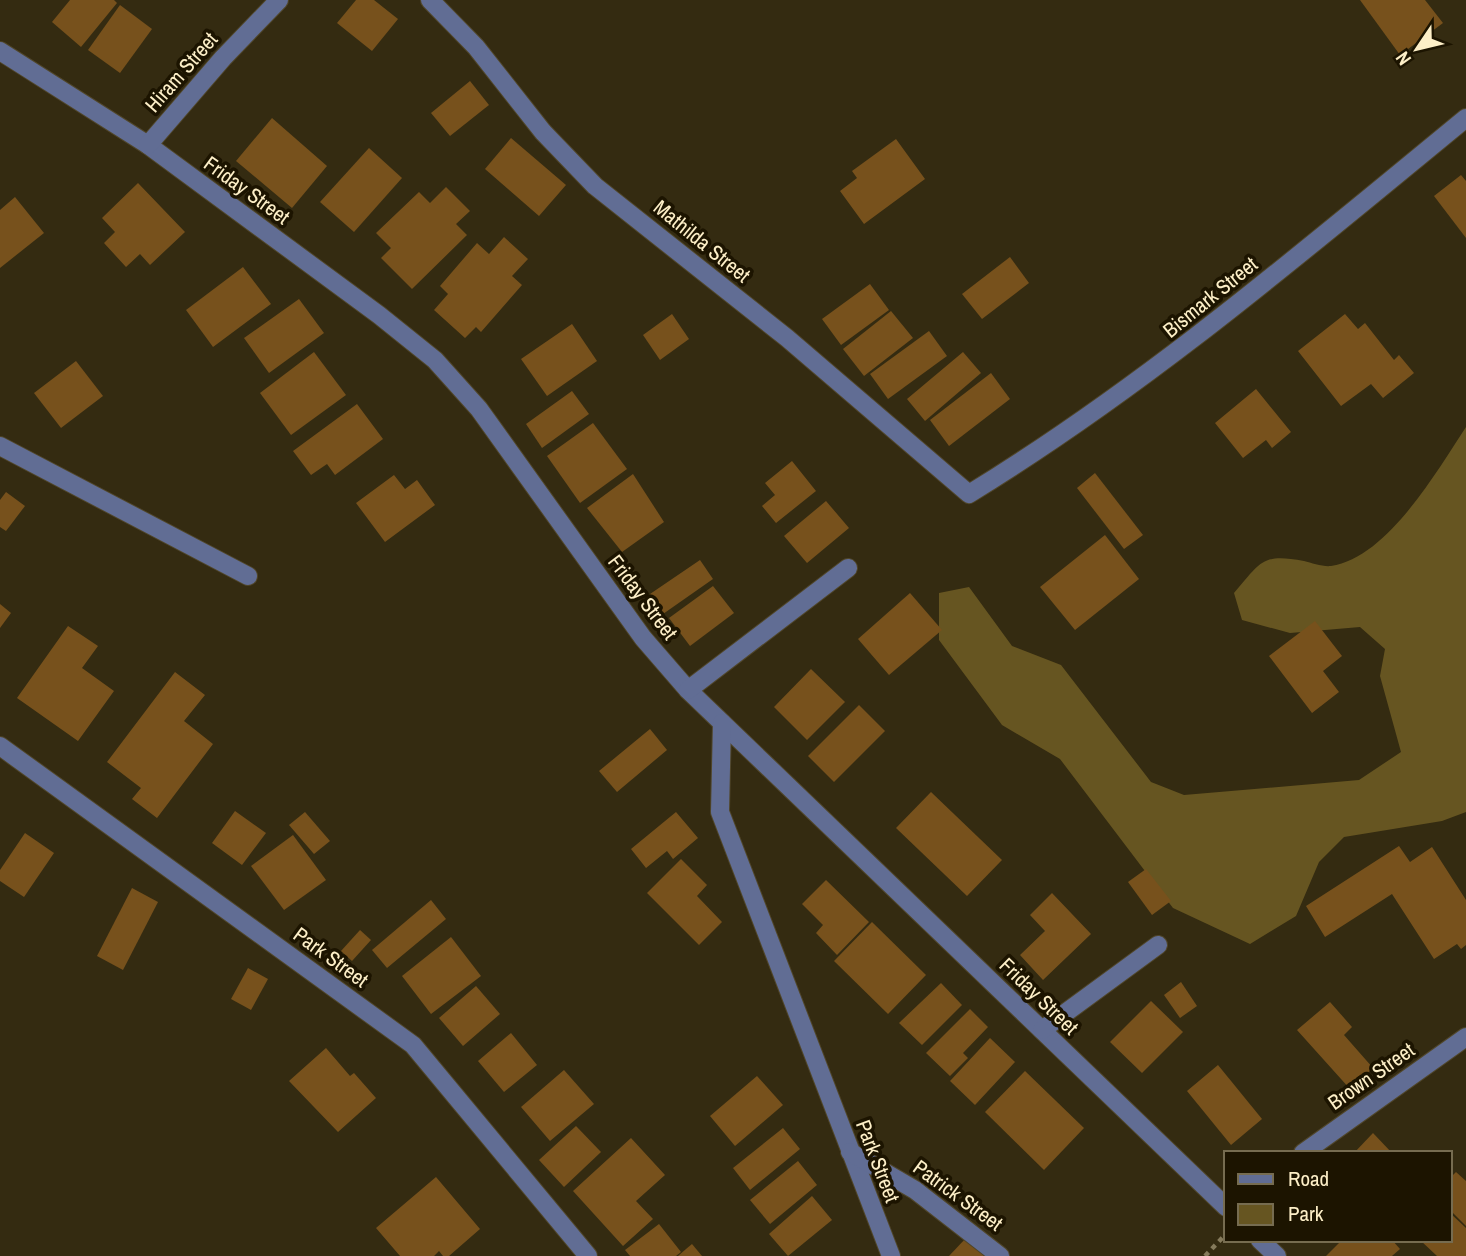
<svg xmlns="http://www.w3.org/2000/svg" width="1466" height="1256" viewBox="0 0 1466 1256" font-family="'Archivo Narrow',sans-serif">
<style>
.green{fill:#665521}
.building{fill:#77511c}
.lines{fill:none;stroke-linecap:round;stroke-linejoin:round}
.lane-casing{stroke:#50462a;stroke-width:20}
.street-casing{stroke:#50462a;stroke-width:20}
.path{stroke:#857a5b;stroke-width:4.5;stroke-dasharray:5 5;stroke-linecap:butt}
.lane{stroke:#616d94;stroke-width:18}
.street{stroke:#616d94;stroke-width:18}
.labels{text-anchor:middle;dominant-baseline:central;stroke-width:7;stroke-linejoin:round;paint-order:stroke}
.street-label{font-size:21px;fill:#fdefc7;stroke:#1c1400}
</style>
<rect width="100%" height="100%" fill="#342b11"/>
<path class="green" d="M1466 427V812L1442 821 1344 837 1319 862 1296 916 1250 944 1173 908 1060 759 1002 725 939 640V593L969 587 1012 646 1061 665 1151 782 1184 795 1359 780 1401 752 1380 676 1385 649 1360 627 1290 633 1242 620 1234 593C1261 562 1261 553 1304 561 1312 563 1323 567 1331 566 1387 558 1437 471 1466 427Z"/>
<g class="building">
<path d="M70 0H114L117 3 81 47 52 22Z"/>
<path d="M356 0H374L398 19 372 51 337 23Z"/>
<path d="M1360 0H1425L1443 23 1400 55Z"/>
<path d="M120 5 152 29 120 73 88 50Z"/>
<path d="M470 81 489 105 450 136 431 113Z"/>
<path d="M272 118 327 166 292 208 236 161Z"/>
<path d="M511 138 566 185 539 216 485 169Z"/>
<path d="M896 139 925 179 864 224 840 191 857 178 852 171Z"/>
<path d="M369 148 402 178 354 232 320 202Z"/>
<path d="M1461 175 1466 181V238L1434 196Z"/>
<path d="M138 183 185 232 150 265 140 254 126 267 104 243 115 232 102 218Z"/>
<path d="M446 187 470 211 456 224 467 235 412 289 381 258 391 248 376 233 419 192 430 203Z"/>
<path d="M15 197 44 233 0 268V210Z"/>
<path d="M504 237 528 259 512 276 522 285 481 332 476 327 465 338 434 310 448 294 440 286 477 243 489 254Z"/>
<path d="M1010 257 1029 283 982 319 962 294Z"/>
<path d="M243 267 271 304 213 347 186 310Z"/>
<path d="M870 284 889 310 841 345 822 319Z"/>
<path d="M299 299 324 333 269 373 244 338Z"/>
<path d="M891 311 913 338 864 376 843 349Z"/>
<path d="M672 314 689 339 660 360 643 335Z"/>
<path d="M1345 314 1358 329 1365 323 1394 360 1399 355 1414 373 1383 398 1371 384 1341 406 1298 351Z"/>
<path d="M572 324 597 361 547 396 521 359Z"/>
<path d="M929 331 947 356 888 399 870 374Z"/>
<path d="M314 352 346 395 291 435 260 393Z"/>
<path d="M963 352 981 373 925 421 907 399Z"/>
<path d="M76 361 103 396 61 428 34 393Z"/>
<path d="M991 373 1010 399 949 446 930 420Z"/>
<path d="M1256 389 1291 432 1272 448 1266 440 1243 458 1215 423Z"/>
<path d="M572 391 589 414 542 448 526 424Z"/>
<path d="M357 404 383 439 335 475 327 464 311 475 293 451Z"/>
<path d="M593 423 627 469 580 503 547 456Z"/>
<path d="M792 461 816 491 776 523 762 506 775 495 765 483Z"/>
<path d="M1095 473 1143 535 1124 549 1077 488Z"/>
<path d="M633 474 664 522 622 552 587 508Z"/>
<path d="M394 475 405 489 417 480 435 505 385 542 356 503Z"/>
<path d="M6 492 25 506 6 531 0 527V500Z"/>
<path d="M826 501 849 528 807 563 784 536Z"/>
<path d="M1105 535 1139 579 1075 630 1040 587Z"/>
<path d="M700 560 713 579 663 614 650 594Z"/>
<path d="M713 586 734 613 690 646 669 618Z"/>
<path d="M910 593 942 630 889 675 858 639Z"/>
<path d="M0 604 11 613 0 628Z"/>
<path d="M1315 621 1342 656 1323 671 1339 692 1312 713 1269 656Z"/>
<path d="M68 626 98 646 82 668 114 691 78 741 17 698Z"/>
<path d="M811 669 845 702 807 740 774 707Z"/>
<path d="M175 672 205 695 184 721 213 744 157 818 132 799 141 788 107 762Z"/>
<path d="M859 705 885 731 834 782 808 756Z"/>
<path d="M650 729 667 750 617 792 599 771Z"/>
<path d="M931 792 1002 860 967 896 896 828Z"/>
<path d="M235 811 266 833 242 865 212 843Z"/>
<path d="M305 812 330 841 314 854 289 825Z"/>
<path d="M676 812 698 838 673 859 667 851 646 868 631 849Z"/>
<path d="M25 833 54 853 24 897 0 881V870Z"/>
<path d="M293 835 326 880 284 910 251 866Z"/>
<path d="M1399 846 1410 862 1432 847 1466 900V945L1461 949 1457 944 1434 959 1392 894 1325 937 1306 906Z"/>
<path d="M681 859 707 885 697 896 722 922 699 945 647 893Z"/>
<path d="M1146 869 1171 901 1152 915 1128 882Z"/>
<path d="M826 880 869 922 837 955 816 933 823 925 802 904Z"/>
<path d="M132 888 158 902 123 970 97 956Z"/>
<path d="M1052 893 1091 934 1043 980 1020 955 1045 931 1030 915Z"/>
<path d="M431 900 446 919 387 968 372 950Z"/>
<path d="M872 922 926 975 888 1014 834 961Z"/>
<path d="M360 930 371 940 352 961 341 951Z"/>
<path d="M451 937 481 976 431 1014 402 976Z"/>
<path d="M248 968 268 979 251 1010 231 999Z"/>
<path d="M1181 982 1197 1006 1180 1018 1164 995Z"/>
<path d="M941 983 962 1005 922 1045 899 1023Z"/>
<path d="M476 986 500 1014 463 1046 439 1018Z"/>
<path d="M1151 1001 1183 1032 1142 1073 1110 1042Z"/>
<path d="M1330 1002 1352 1027 1344 1035 1373 1068 1350 1089 1297 1030Z"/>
<path d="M970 1009 988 1027 963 1053 968 1058 950 1076 926 1053Z"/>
<path d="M511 1033 537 1065 504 1092 478 1061Z"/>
<path d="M990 1038 1015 1062 975 1105 950 1081Z"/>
<path d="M326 1048 350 1076 354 1073 376 1098 338 1132 289 1081Z"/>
<path d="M1218 1065 1262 1119 1231 1145 1187 1091Z"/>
<path d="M564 1070 594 1104 550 1141 521 1107Z"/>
<path d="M1025 1071 1084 1128 1044 1170 985 1112Z"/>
<path d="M757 1076 783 1105 735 1146 710 1116Z"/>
<path d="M576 1126 601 1152 564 1187 539 1160Z"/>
<path d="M783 1128 800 1149 750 1190 733 1168Z"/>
<path d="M1373 1133 1392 1153H1354Z"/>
<path d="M631 1138 665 1175 636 1201 653 1219 623 1246 573 1191Z"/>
<path d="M798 1161 817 1185 770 1224 750 1200Z"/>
<path d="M1456 1172 1466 1181V1226L1450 1210V1178Z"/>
<path d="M436 1177 480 1229 449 1256H443L439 1251 434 1256H400L376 1228Z"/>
<path d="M812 1196 832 1220 788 1256 769 1234Z"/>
<path d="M1450 1213 1466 1228V1256H1437L1420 1240H1450Z"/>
<path d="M659 1224 681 1252 676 1256H630L625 1250Z"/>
<path d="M966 1238 984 1256H949Z"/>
<path d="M1342 1240H1392L1400 1249 1392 1256H1326Z"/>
<path d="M692 1244 702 1256H678L686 1249Z"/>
</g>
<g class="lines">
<defs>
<path id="lane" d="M0 446 248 576"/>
<g id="street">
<path d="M430 0 476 47 543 132 595 186 787 338 969 494C1147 385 1305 250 1466 118"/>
<path d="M0 51 148 145 379 315 435 360 479 409 643 638 688 690 1226 1207"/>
<path d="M148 145 223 58 279 0"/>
<path d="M688 690 848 568"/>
<path d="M722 723 720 812 891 1256"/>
<path d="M0 746 413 1045 588 1256"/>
<path d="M1042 1030 1158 945"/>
<path d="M850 1152 915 1190 1000 1256"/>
<path d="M1303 1153 1466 1037"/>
<path d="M1260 1240 1277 1256"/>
</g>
</defs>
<use href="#lane" class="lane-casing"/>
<use href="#street" class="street-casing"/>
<path class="path" d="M1205 1256 1226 1234"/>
<use href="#lane" class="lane"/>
<use href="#street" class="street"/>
</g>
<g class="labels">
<g class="street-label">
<text transform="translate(181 72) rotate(-49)">Hiram Street</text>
<text transform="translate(247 190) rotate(36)">Friday Street</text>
<text transform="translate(702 241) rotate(39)">Mathilda Street</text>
<text transform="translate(1210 297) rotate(-39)">Bismark Street</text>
<text transform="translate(643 597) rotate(53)">Friday Street</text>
<text transform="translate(331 957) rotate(36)">Park Street</text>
<text transform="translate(1039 996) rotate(44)">Friday Street</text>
<text transform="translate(1371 1076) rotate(-35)">Brown Street</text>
<text transform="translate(878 1161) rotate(69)">Park Street</text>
<text transform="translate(958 1195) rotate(36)">Patrick Street</text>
</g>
</g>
<rect x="1224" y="1151" width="228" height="91" fill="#1c1400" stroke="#766c50" stroke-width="2"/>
<rect x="1238" y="1174" width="35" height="10" fill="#616d94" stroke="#766c50" stroke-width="2"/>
<text x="1288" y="1186" font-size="21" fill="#fdefc7">Road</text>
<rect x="1238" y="1204" width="35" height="21" fill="#665521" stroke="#766c50" stroke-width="2"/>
<text x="1288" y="1221" font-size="21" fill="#fdefc7">Park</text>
<g transform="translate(1417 49) rotate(235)" stroke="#1c1400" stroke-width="5" paint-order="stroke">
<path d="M0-5L12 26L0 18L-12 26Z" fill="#fdefc7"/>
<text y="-10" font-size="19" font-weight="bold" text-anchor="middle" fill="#fdefc7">N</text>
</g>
</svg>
